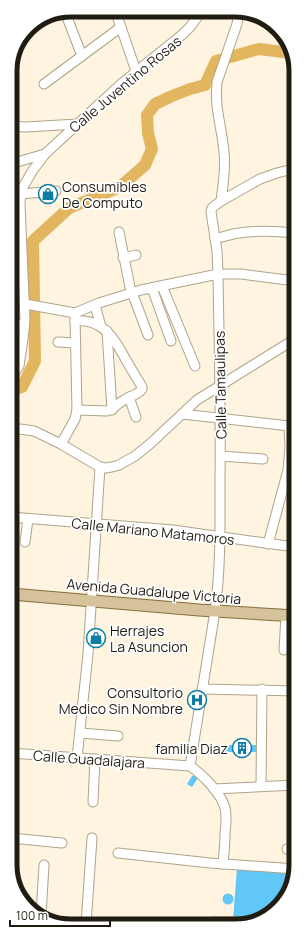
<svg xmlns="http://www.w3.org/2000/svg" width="306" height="936" viewBox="0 0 306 936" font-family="Manrope,sans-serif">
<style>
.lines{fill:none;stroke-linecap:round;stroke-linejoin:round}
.river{stroke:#e2b65e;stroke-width:12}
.building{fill:#60c7f7}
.minor-casing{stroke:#b0a38a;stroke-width:11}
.major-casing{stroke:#856e40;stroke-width:13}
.minor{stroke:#fff;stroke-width:9}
.major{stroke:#d6c29b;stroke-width:11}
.labels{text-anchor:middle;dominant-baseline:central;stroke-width:3.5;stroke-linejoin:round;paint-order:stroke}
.street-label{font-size:14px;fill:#211c12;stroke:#fff}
.poi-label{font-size:14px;fill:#211c12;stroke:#fff;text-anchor:start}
.rim{fill:none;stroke:#211c12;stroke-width:5}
</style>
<rect width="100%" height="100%" fill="#fff4df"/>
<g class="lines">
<path class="river" d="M11 390 22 387 35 361 33 241 69 208 120 187 145 165 152 149 148 133 147 115 155 104 172 96 190 89 205 85 216 61 259 49 291 53"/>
</g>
<g class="building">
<path d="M224 745H260L259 752H224Z"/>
<path d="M200 775 192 787 187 784 192 776Z"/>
<path d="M237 868 294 872 281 905 254 920H233Z"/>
<circle cx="228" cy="899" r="5.5"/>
</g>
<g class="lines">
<defs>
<g id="minor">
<path d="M115 10 136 71"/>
<path d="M65 12 82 56"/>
<path d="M295 75V79"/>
<path d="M44 84 121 27"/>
<path d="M10 126 26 127 77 124"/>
<path d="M10 164 45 154"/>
<path d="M21 194 56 191"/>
<path d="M221 201C223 185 226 168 224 152 222 128 214 107 217 82L237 24 239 11"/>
<path d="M119 232 130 287 148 335"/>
<path d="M215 239C223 237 231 234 239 233 258 230 276 231 295 233"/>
<path d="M123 258 136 255"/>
<path d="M162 286 195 366"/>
<path d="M152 288 171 341"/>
<path d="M25 304 75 313 99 303 141 290 218 274H241L295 281"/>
<path d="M95 305 101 327"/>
<path d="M10 319 24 328"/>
<path d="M75 321C103 318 115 339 126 360 131 369 137 378 142 387V389C138 395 130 396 124 400 118 403 114 409 107 411L77 410"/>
<path d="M107 331 112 410"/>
<path d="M58 342 75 343"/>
<path d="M11 377 15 372 19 366 23 339 25 320 20 204 21 194 23 187 33 170 45 154 121 84 183 34 190 27 202 11"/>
<path d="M129 397 136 417"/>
<path d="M182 414 289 426H293"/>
<path d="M11 432 20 429 34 431 61 444 100 467 105 468 112 467 119 465 135 456 151 443 197 400 295 339"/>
<path d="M61 444 75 419 77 410 75 316"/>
<path d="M220 456 263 459"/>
<path d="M11 517 173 530 258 542 295 547"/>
<path d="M25 542 28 519"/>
<path d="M268 544 288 470 290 447 289 426"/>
<path d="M284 650 286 615"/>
<path d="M202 689 296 691"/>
<path d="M80 733 118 736"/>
<path d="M11 753 190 766"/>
<path d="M77 758 88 654 100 467"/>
<path d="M190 766 215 611C221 567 220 522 220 478 221 410 219 342 218 274L217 251 211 212 212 208 221 201 260 179 277 173 289 170"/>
<path d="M190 766C203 775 221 793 225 808 227 816 226 825 225 833 225 843 224 854 223 864"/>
<path d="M261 786 262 689"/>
<path d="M214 789 296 785"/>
<path d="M93 802 95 759"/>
<path d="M11 838 62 843"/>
<path d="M287 849H296"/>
<path d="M118 853 210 863 296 869"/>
<path d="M41 915 44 865"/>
<path d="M53 921 94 925"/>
<path d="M86 924 92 838"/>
<path d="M200 925 212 922H251"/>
</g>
<path id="major" d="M11 594 199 610 296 616"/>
</defs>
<use href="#minor" class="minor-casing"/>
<use href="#major" class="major-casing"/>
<use href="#minor" class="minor"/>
<use href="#major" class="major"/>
</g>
<defs>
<symbol id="shop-ring" viewBox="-11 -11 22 22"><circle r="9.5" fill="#fff" stroke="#0e7ca5" stroke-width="1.5"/><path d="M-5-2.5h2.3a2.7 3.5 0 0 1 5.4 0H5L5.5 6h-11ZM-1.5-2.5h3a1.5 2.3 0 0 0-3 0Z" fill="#0e7ca5"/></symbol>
<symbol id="hospital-ring" viewBox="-11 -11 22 22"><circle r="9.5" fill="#fff" stroke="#0e7ca5" stroke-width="1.5"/><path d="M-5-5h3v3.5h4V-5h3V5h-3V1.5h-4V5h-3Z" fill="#0e7ca5"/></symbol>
<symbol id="building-ring" viewBox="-11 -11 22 22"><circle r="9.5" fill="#fff" stroke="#0e7ca5" stroke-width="1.5"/><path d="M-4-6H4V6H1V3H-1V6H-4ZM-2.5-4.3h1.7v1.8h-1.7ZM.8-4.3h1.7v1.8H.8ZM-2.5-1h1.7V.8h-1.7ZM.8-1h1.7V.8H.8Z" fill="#0e7ca5"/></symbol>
</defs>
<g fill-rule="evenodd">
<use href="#shop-ring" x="37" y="183" width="22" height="22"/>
<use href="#shop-ring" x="85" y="627" width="22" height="22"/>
<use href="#hospital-ring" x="186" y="689" width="22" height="22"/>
<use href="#building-ring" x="231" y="737" width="22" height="22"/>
</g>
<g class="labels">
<g class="street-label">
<text transform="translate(125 84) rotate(-40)">Calle Juventino Rosas</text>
<text transform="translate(220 385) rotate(-91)">Calle Tamaulipas</text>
<text transform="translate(153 531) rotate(6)">Calle Mariano Matamoros</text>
<text transform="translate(154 591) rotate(5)">Avenida Guadalupe Victoria</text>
<text transform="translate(89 759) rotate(4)">Calle Guadalajara</text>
</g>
<g class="poi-label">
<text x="62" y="186">Consumibles<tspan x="62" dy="16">De Computo</tspan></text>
<text x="110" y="630">Herrajes<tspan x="110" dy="16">La Asuncion</tspan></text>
<text x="183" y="692" text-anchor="end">Consultorio<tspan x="183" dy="16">Medico Sin Nombre</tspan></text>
<text x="228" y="748" text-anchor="end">familia Diaz</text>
</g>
</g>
<path d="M0 0H306V936H0ZM71 17H235A54 54 0 0 1 289 71V865A54 54 0 0 1 235 919H71A54 54 0 0 1 17 865V71A54 54 0 0 1 71 17Z" fill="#fff" fill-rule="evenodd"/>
<path class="rim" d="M71 17H235A54 54 0 0 1 289 71V865A54 54 0 0 1 235 919H71A54 54 0 0 1 17 865V71A54 54 0 0 1 71 17Z"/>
<path d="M10 920v6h100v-6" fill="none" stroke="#211c12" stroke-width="2"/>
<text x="16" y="920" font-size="12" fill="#211c12" stroke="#ffffff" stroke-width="3" paint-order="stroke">100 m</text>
</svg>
